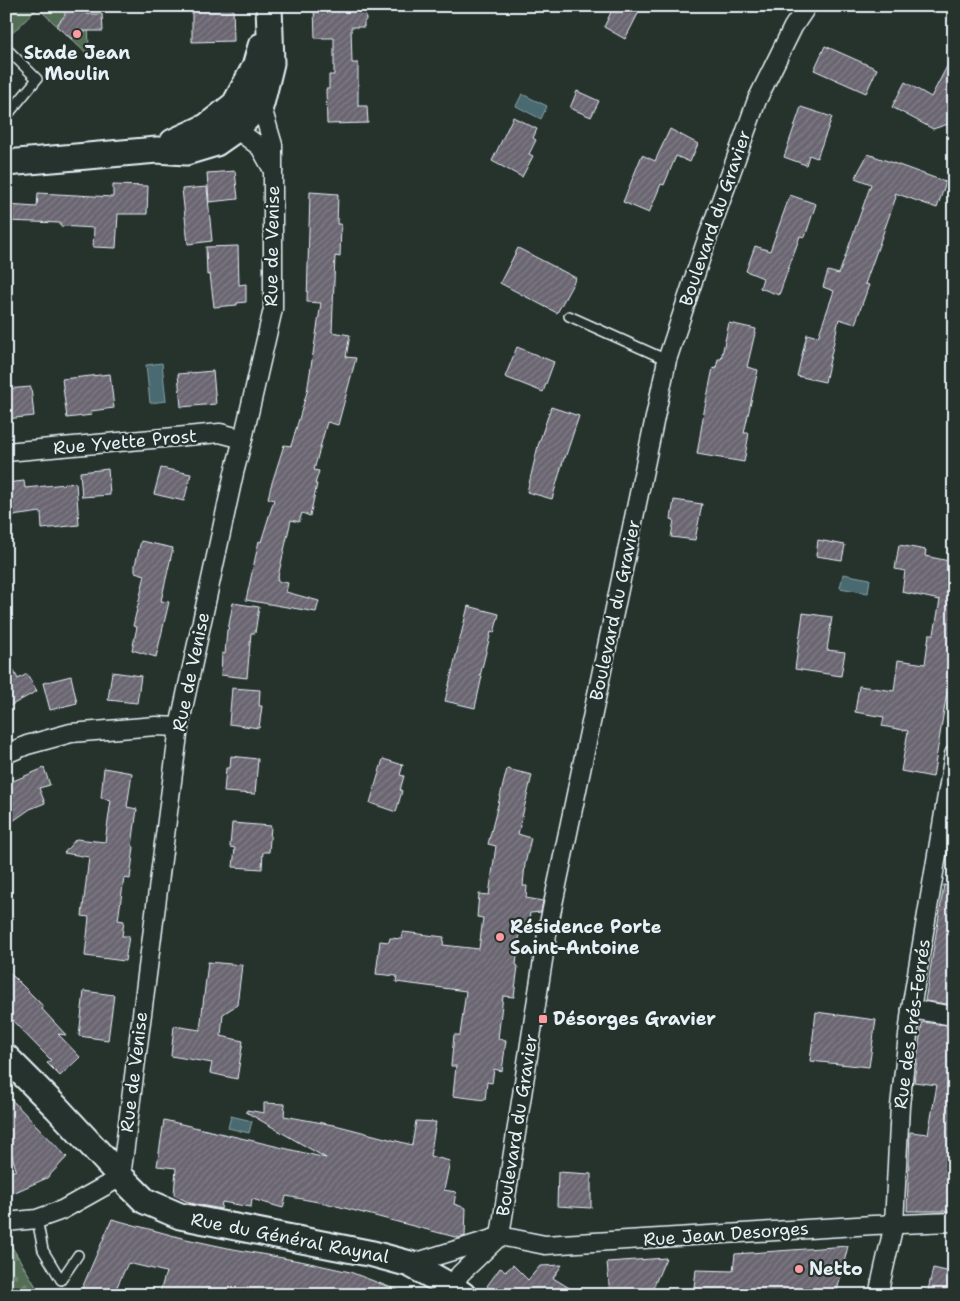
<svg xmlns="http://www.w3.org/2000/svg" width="960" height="1301" viewBox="0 0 960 1301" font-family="'Shantell Sans',sans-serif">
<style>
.cemetery{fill:url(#cemetery-stones);stroke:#9eb0a6}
.garden{fill:#536e54;stroke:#9eb0a6}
.water{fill:#496b70;stroke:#89a1a6}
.building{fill:url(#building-hatch);stroke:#e8f1f8}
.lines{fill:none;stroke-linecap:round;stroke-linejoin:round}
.service-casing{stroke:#e8f1f8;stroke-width:12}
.minor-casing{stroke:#e8f1f8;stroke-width:21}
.secondary-casing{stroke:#e8f1f8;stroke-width:29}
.service{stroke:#26332d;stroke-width:9}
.minor{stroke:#26332d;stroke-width:18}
.secondary{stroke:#26332d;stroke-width:25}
.poi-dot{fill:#ff9aa2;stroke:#26332d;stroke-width:2}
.labels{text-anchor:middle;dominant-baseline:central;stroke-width:4.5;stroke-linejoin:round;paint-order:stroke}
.poi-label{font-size:18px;font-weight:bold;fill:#e8f1f8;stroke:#26332d;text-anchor:start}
.street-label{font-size:18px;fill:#e8f1f8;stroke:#26332d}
</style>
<defs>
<pattern id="cemetery-stones" width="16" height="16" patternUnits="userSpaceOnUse" patternTransform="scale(1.25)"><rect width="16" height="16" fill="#536e54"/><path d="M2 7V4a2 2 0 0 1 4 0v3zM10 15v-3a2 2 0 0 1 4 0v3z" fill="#6c836d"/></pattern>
<pattern id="building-hatch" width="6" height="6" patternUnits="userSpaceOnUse" patternTransform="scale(1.25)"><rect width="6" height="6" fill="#6b6671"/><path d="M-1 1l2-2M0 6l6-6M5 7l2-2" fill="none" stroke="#807c86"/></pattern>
</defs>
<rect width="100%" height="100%" fill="#26332d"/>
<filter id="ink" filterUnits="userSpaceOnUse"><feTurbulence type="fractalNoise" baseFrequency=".02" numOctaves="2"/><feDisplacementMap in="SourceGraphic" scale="10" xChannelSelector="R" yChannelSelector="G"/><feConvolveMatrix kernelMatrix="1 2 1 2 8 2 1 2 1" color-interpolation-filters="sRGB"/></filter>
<g filter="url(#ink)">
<path class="cemetery" d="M6 1242H9L41 1295H6Z"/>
<path class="garden" d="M6 6H88L89 56 38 8 6 39Z"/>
<g class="water">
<path d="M522 94 547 106 541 119 516 106Z"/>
<path d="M162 363 166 401 150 403 146 365Z"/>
<path d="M843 574 870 579 868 593 840 588Z"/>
<path d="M231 1116 252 1121 249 1133 228 1128Z"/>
</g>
<g class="building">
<path d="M65 6H86V14H102L103 31H79L72 39 56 26 65 15Z"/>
<path d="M207 6H233L234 41 192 42V11L207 10Z"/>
<path d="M314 6H365L366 20 364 22V27H351L352 63H358V106H367L368 123 327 124 326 89H329V75H334V38H315Z"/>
<path d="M614 6H642L625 39 604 27Z"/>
<path d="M825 46 877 69 866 93 814 70Z"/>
<path d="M954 53V113L948 124 933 129 892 107 905 82 931 97Z"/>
<path d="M577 91 599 101 591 117 570 108Z"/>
<path d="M801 107 832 117 817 158 809 155 806 165 784 157Z"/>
<path d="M513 117 537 129 533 138 536 140 529 154 533 156 522 177 492 161Z"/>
<path d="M670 129 698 144 690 162 676 156 664 185 661 184 649 213 623 202 642 155 655 161Z"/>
<path d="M868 154 946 182 937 208 895 193 896 197 865 284 869 285 855 324 839 319 825 382 797 376 807 334 818 337 834 291 823 287 828 271 839 274 871 184 855 178Z"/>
<path d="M235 171 238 199 209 202 207 173Z"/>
<path d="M113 185 148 186 147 214H118L116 248 93 247 94 228 60 226V223L6 221V205L37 207 38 193 113 197Z"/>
<path d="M207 187 212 241 188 244 182 189Z"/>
<path d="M310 192 338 194 337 224H341L340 257 335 256 332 332 350 335 346 357 356 358 338 425 327 422 314 470 319 471 315 484H317L310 516 302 513 299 522 291 520 277 581 288 583 286 592 319 601 316 612 246 600 259 541 261 542 274 500 268 498 271 486 284 445 291 446 307 392 321 303 307 302Z"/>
<path d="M790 195 816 204 805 237 800 236 779 295 760 288 763 278 746 271 755 246 770 251Z"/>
<path d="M238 246 239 285 246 284V302L237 303V305L214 307 210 274 207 275 206 247Z"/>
<path d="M518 248 576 278 557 313 500 283Z"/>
<path d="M729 323 756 329 747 367 758 370 744 433H749L744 462 697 454 704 412 713 368 716 369 718 359H721Z"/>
<path d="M517 347 554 362 543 392 505 377Z"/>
<path d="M213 371 216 404 181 407 178 374Z"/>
<path d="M110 374 114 408 91 411 92 415 67 418 62 379Z"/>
<path d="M31 387 34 416 6 419V389Z"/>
<path d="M551 407 579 416 565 458H564L552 499 527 492 538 446Z"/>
<path d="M161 468 191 474 184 501 154 494Z"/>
<path d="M108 469 110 495 82 497 80 472Z"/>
<path d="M24 481 25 488 76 483 79 525 42 529 41 512 12 516 11 505 6 506V483Z"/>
<path d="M674 500 702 504 695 540 671 537 674 520 671 519Z"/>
<path d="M818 540 845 545 842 560 816 556Z"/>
<path d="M141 541 173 548 161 601 169 602 156 657 132 650 137 627 133 626 145 575 135 572V565Z"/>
<path d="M899 545 926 550 925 556 954 562V693L947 692 933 777 901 771 908 731 882 726 884 717 855 712 859 686 894 691 898 660 925 664 929 634H934L940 600 902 592 905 571 895 569Z"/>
<path d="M233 603 259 607 255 633H251L247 678 221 675 222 653 225 654 227 630H228Z"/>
<path d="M468 606 499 614 494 633 491 632 480 676H482L475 708 445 701Z"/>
<path d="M803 613 832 617 827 650 845 652 841 676 795 669Z"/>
<path d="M6 656 18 679 27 674 37 691 6 708Z"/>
<path d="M112 672 141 676 137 703 108 700Z"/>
<path d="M71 676 77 703 50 710 43 683Z"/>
<path d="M232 688 260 690 259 706H262L259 728 229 724Z"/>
<path d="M231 756 258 759 255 794 224 792 226 768H230Z"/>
<path d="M383 759 403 765 400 775 404 776 400 790 402 791 396 812 370 803Z"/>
<path d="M44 768 50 785 39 788 45 803 30 809 6 826V784Z"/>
<path d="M104 768 132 773 127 807 137 809 132 846 134 847 130 879 124 878 118 920 124 921 122 936H129L125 961 85 956 89 917 82 916 89 857 64 853 76 839 105 842 111 800 101 798Z"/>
<path d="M507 769 532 775 518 834 531 838 525 864 523 886H527L526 898 543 901 541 912 530 913 527 932 520 931 516 965 518 966 514 997 503 996 498 1039 506 1040 502 1071 494 1069 492 1083 487 1082 485 1100 453 1096 456 1066H451L454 1035H460L466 991 396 982 397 976 376 974 380 941 389 942 390 938 402 939 403 932 444 937 443 945 479 949 483 918 477 917 479 894 489 895 496 846 488 844Z"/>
<path d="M232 823 271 826 269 852H263L262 869 233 867 235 848 230 847Z"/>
<path d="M944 885 954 886V1005L925 1001Z"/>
<path d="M208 962 242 965 237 1005 223 1014 221 1036 243 1041 237 1079 210 1073 212 1063 171 1056 174 1026 200 1030Z"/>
<path d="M6 969 44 1007 42 1009 66 1035 58 1034 80 1057 60 1076 47 1063 51 1060 6 1014Z"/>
<path d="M84 991 114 995 108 1040 79 1036Z"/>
<path d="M816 1012 876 1020 869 1067 810 1061Z"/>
<path d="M922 1022 954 1026V1211H907L910 1132 928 1134 937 1085 914 1082Z"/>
<path d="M6 1094 67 1157 47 1178 6 1196V1174L16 1170 6 1133Z"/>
<path d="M264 1103 285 1104 284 1116 339 1126 412 1145 416 1121 436 1122 430 1156 450 1161 444 1190 456 1192 454 1204 466 1208 465 1236 459 1238 329 1204 286 1196 283 1208 252 1199 251 1207 222 1202 221 1209 190 1203 174 1195 176 1168 157 1166 164 1120 326 1158 246 1112 247 1110 264 1113Z"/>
<path d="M558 1172 591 1174V1208L557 1206Z"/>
<path d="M112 1219 186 1239 228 1248 305 1262 350 1272 405 1293V1295H159L166 1272 128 1263 113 1295H79Z"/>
<path d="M848 1246 836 1295H693L696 1270 733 1271 735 1254Z"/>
<path d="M666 1258 650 1295H610L607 1262Z"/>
<path d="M513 1265 528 1280 540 1266 562 1265 553 1278 581 1295H497L487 1286 500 1268 506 1271Z"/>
<path d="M933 1268 951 1272V1275L954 1276V1295H927Z"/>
</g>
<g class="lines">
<defs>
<g id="service">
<path d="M6 48 37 79 6 117"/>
<path d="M569 316 667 360"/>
<path d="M37 1219 43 1250 61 1280 78 1255"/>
</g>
<g id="minor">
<path d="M227 128 236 129 260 147 273 170"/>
<path d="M6 452 220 433 243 439"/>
<path d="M6 754 27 745 71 733 156 726 179 727"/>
<path d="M911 1009 954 1016"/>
<path d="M6 1222 37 1219 62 1210 121 1177 179 727 234 473 243 439 273 309V145L261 104"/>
<path d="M500 1236 545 1245 873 1225 954 1222"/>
<path d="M410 1264 495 1238"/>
<path d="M448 1295 460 1274 500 1236 548 928 667 360 705 245 757 100 793 27 807 6"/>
<path d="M878 1295 894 1224 900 1106 911 1009 954 754"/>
</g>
<g id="secondary">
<path d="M173 142 206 127 235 104 255 67 261 46"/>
<path d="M6 163 157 150 186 152 216 143 236 129 261 104 271 63 269 6"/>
<path d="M6 1057 57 1108 121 1177 145 1201 180 1216 373 1254 410 1264 452 1287 463 1295"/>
</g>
</defs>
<use href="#service" class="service-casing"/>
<use href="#minor" class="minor-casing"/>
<use href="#secondary" class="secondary-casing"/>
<use href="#service" class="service"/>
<use href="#minor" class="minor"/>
<use href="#secondary" class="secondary"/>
</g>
</g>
<g class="poi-dot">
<circle cx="77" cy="34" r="5"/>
<circle cx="500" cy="937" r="5"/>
<rect x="538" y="1014" width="10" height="10" rx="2.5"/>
<circle cx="799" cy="1269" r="5"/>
</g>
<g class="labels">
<g class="poi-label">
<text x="77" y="53" text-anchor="middle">Stade Jean<tspan x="77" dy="21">Moulin</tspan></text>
<text x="510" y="927">Résidence Porte<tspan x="510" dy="21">Saint-Antoine</tspan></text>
<text x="553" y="1019">Désorges Gravier</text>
<text x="809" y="1269">Netto</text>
</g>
<g class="street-label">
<text transform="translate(715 218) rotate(-71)">Boulevard du Gravier</text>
<text transform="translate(272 246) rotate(-89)">Rue de Venise</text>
<text transform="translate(125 442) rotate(-5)">Rue Yvette Prost</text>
<text transform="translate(615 610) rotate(-78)">Boulevard du Gravier</text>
<text transform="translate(191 672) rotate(-78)">Rue de Venise</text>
<text transform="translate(912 1024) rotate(-82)">Rue des Prés-Ferrés</text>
<text transform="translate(134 1072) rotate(-83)">Rue de Venise</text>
<text transform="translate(517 1125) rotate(-81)">Boulevard du Gravier</text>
<text transform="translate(726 1234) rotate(-4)">Rue Jean Desorges</text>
<text transform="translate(290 1238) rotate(11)">Rue du Général Raynal</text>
</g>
</g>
<rect width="960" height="1301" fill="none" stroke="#26332d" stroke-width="25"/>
<rect x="12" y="12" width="935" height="1276" fill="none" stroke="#e8f1f8" stroke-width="2" filter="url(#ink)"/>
</svg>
